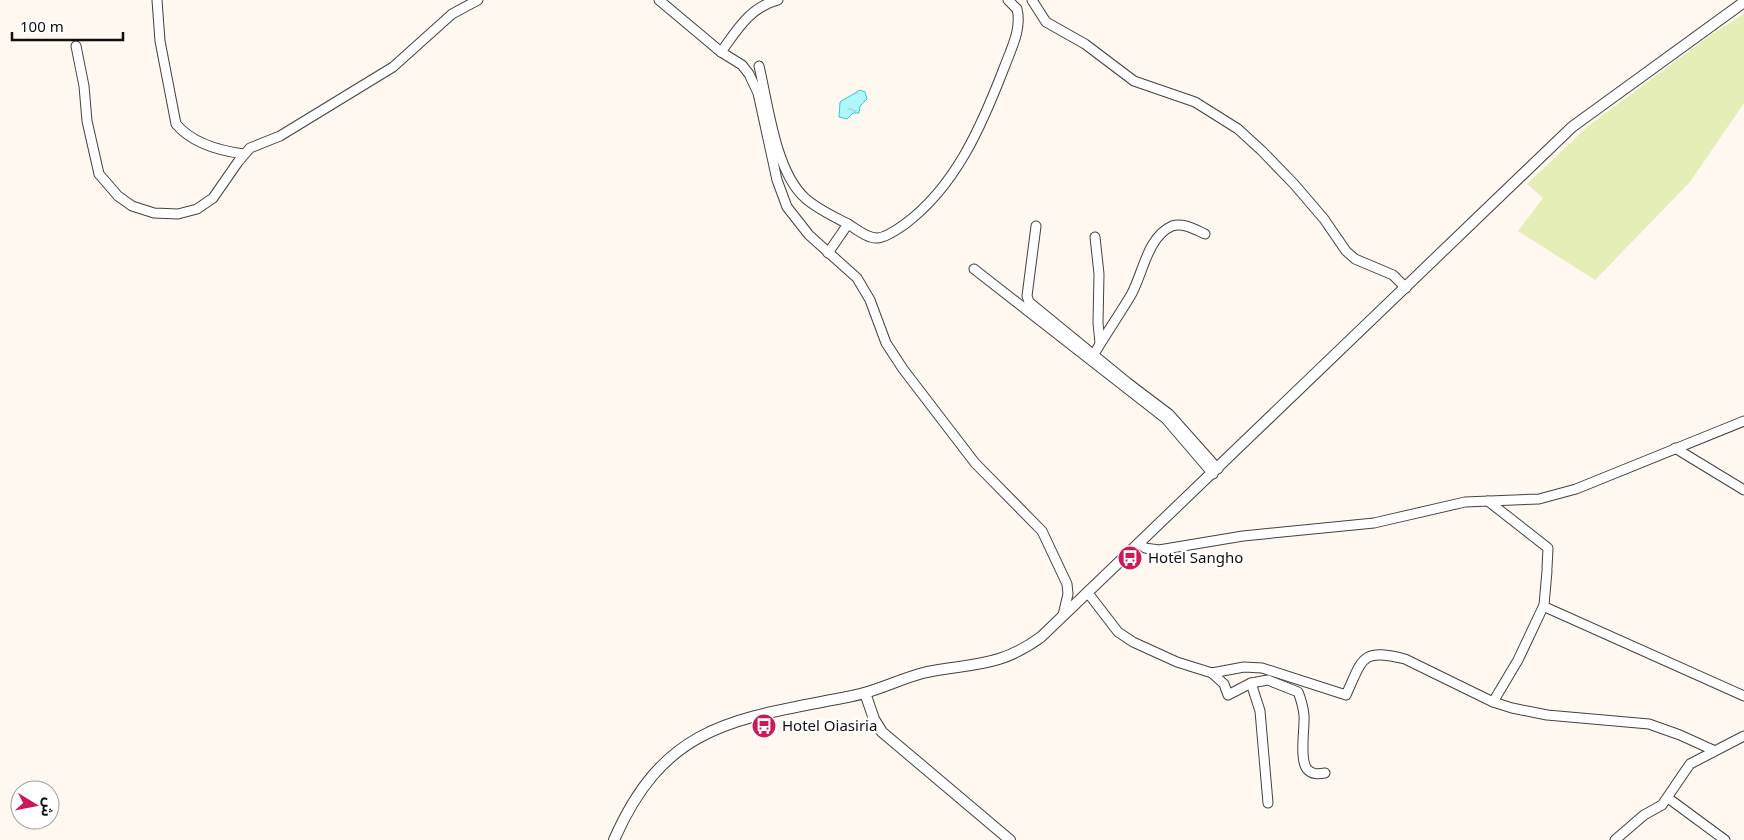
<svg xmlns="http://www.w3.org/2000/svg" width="1744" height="840" viewBox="0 0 1744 840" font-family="Georgia,'Noto Sans Arabic',serif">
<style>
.grass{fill:#e4eeb6}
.water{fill:url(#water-ripples);stroke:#30cada}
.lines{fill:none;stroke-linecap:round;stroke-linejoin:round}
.minor-casing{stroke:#424242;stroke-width:11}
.tertiary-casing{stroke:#424242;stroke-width:12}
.minor{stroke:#fff;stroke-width:9}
.tertiary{stroke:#fff;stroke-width:10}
.labels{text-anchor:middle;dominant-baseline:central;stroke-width:5;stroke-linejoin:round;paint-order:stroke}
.poi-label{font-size:15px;fill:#0f0f0f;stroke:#fff;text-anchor:start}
</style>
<defs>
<pattern id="water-ripples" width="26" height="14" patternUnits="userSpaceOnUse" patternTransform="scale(1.25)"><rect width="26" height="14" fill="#b0f7fc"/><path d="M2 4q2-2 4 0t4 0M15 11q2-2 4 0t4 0" fill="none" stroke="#96d3d7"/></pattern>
</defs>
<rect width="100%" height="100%" fill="#fff8f1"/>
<path class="grass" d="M1744 14V103L1690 182 1595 280 1518 231 1543 198 1527 184 1587 127 1712 34Z"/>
<path class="water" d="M860 90 865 92 867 99 860 106 859 113H853L847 119 839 117 840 102Z"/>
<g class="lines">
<defs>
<g id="minor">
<path d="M157 0 160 41 176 124C192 143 221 151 244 154"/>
<path d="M659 0 721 52 742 65 749 74 758 93 777 180 787 207 809 235 857 278 870 300 886 343 903 369 975 463 1042 531 1067 584 1068 594 1063 615"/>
<path d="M1032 0 1046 22 1085 44 1134 81 1195 102 1238 129 1262 151 1294 184 1324 219 1346 251 1355 259 1393 275 1406 288"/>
<path d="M76 46 84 86 87 121 99 174 118 196 132 206 154 213 178 214 197 209 213 198 238 162 250 148 280 136 393 67 452 14 478 0"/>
<path d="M721 52C737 30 750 7 778 0"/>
<path d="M759 66C768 103 775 171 805 198 817 209 833 216 848 224"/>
<path d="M1036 226 1027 296 1029 302 1128 383 1169 414 1218 469"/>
<path d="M1095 237 1099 274 1098 323 1100 343"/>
<path d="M828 253 848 224C856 229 868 239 878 238 887 237 898 229 905 224 956 186 982 125 1004 68 1011 49 1022 29 1017 9L1008 0"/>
<path d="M974 269 1166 419 1213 474"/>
<path d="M1094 354C1106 334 1119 315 1131 295 1143 274 1147 237 1172 226 1183 222 1196 230 1205 234"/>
<path d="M1675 448 1744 490"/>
<path d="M1488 501 1548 548 1547 568"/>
<path d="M1140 544 1145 548 1159 550 1243 536 1374 523 1465 502 1539 499 1576 489 1744 421"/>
<path d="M1088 593 1118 632 1133 642 1177 662 1212 673 1244 667 1262 668 1346 695C1363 658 1361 648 1405 659L1493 702 1512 708 1547 715 1649 724 1680 735 1713 750"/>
<path d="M1544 605 1545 607 1744 696"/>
<path d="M1212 673 1224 684 1228 695 1251 683"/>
<path d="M1493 702 1518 660 1544 605 1547 571"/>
<path d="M1668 798 1725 840"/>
<path d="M1268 803 1260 711 1251 683 1268 680 1298 692C1301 699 1303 707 1304 715 1305 728 1299 759 1307 769 1312 775 1319 774 1325 773"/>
<path d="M1615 840 1644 815 1662 805 1690 764 1744 736"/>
</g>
<g id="tertiary">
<path d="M865 693 874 719 882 732 1010 840"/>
<path d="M614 840C666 721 738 719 852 696 878 691 901 678 927 672 974 663 1000 667 1041 637L1572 127 1744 2"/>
</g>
</defs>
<use href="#minor" class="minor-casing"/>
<use href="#tertiary" class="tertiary-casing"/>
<use href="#minor" class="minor"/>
<use href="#tertiary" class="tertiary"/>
</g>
<defs>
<symbol id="bus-disc" viewBox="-11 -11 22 22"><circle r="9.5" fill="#cd1959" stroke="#fff"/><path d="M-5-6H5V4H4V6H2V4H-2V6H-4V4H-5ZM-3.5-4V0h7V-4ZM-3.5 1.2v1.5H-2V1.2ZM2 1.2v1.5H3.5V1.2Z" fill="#fff"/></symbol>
</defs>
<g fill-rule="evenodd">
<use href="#bus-disc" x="1116" y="544" width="28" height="28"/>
<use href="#bus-disc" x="750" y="712" width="28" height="28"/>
</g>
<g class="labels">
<g class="poi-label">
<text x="1148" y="558">Hotel Sangho</text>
<text x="782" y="726">Hotel Oiasiria</text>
</g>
</g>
<g transform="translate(35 805) rotate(100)"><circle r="24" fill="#ffffff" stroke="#9f9f9f"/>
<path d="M0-4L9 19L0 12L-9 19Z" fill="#cd1959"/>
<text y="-8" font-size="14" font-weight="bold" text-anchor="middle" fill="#0f0f0f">ش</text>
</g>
<path d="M12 32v8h111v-8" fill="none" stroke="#0f0f0f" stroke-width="2.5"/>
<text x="20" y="32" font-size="15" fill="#0f0f0f" stroke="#ffffff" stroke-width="4" paint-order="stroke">100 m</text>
</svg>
